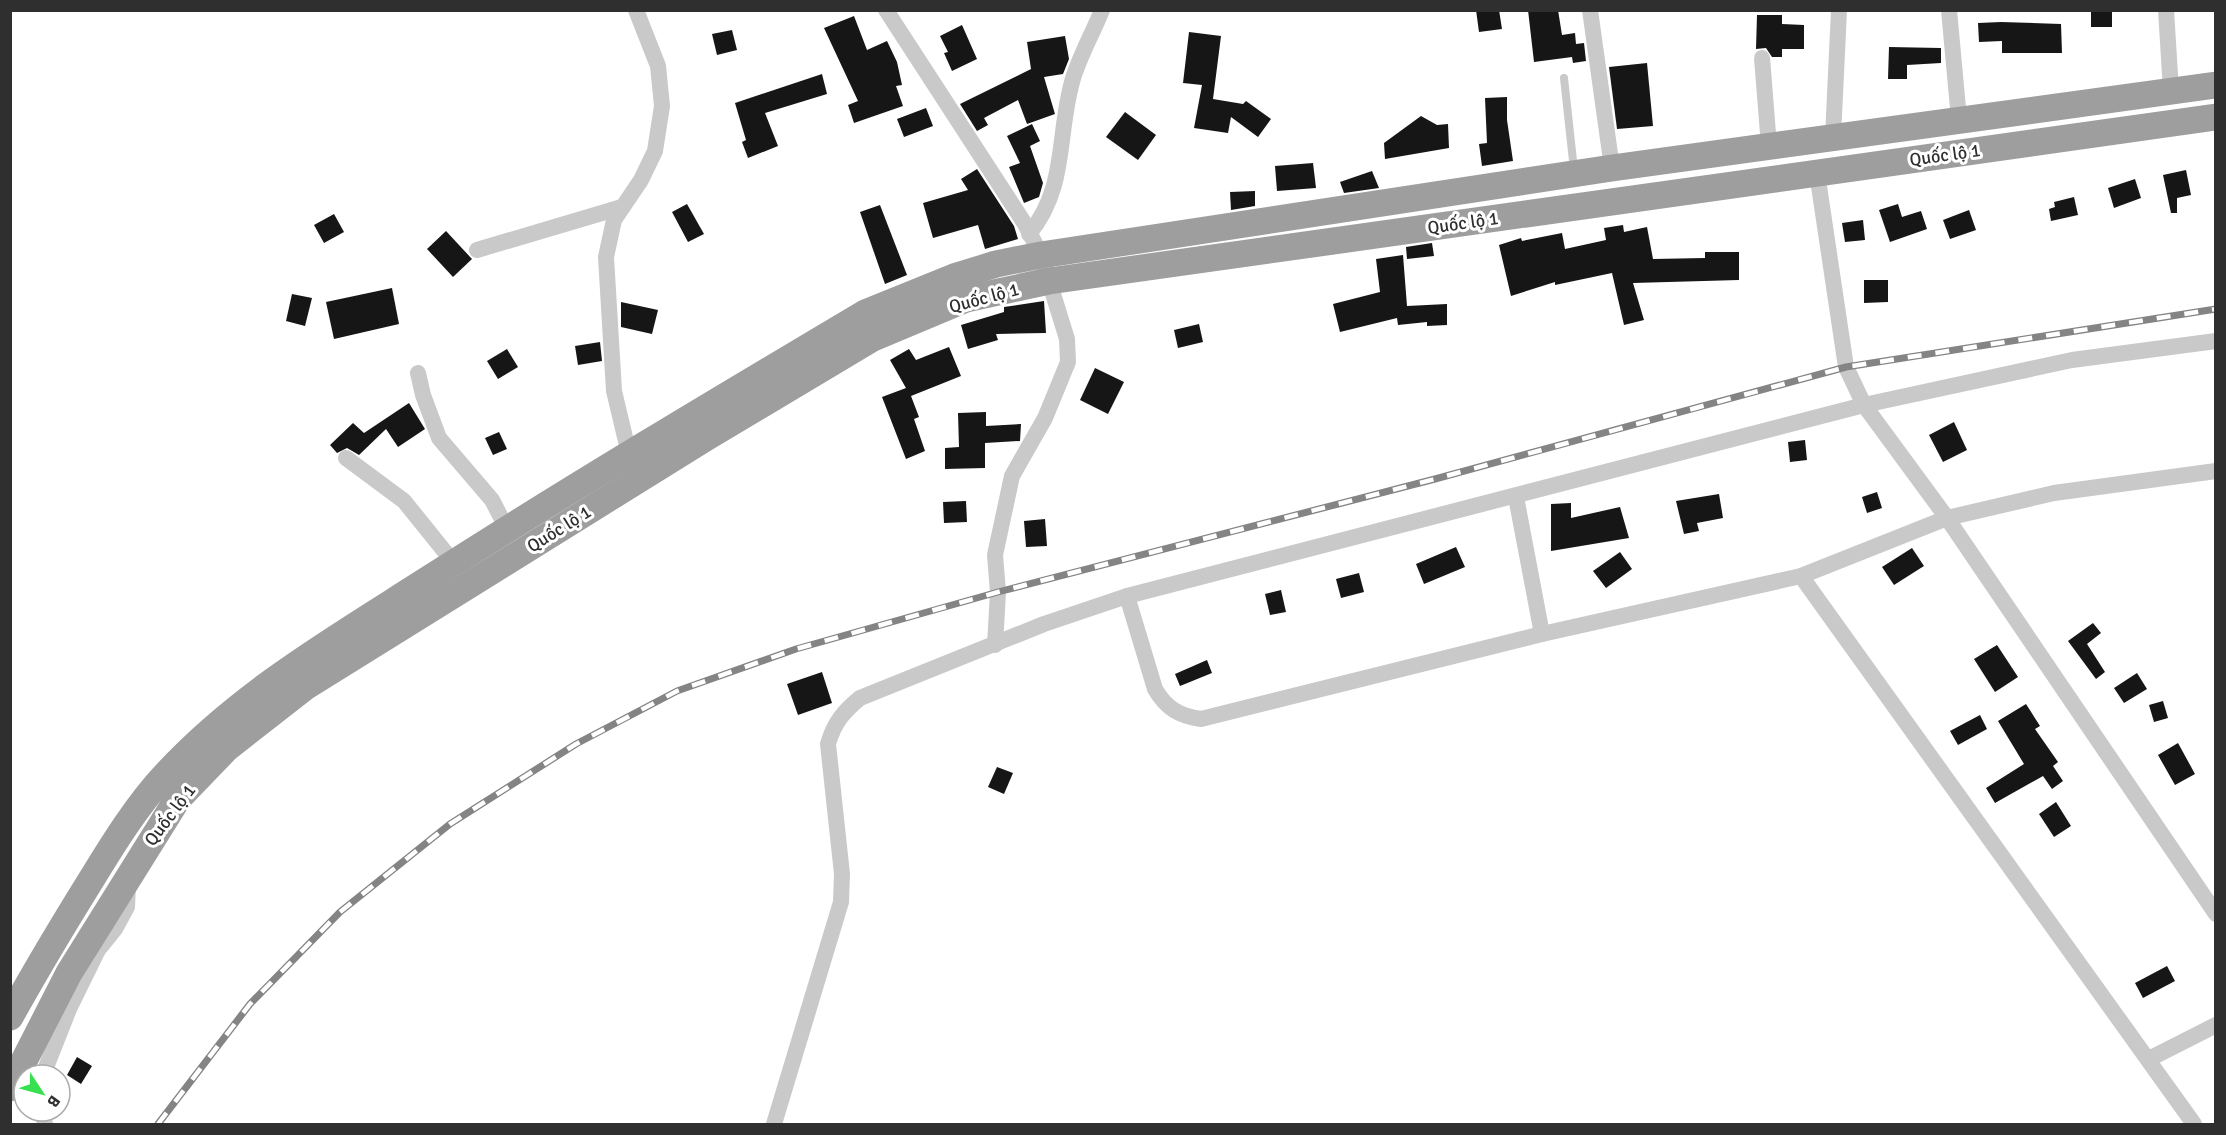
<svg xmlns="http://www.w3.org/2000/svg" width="2226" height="1135" viewBox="0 0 2226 1135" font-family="Signika,sans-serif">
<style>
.building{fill:#161616}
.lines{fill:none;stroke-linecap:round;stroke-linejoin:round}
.service{stroke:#c9c9c9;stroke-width:8}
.minor{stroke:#c9c9c9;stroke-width:16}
.trunk{stroke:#9e9e9e;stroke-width:27}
.rail-casing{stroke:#848484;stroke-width:7}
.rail{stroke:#fff;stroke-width:4.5;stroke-dasharray:14;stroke-linecap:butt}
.labels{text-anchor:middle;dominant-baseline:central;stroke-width:6;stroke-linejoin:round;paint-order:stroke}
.street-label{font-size:18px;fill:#2f2f2f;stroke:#fff}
</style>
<rect width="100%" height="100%" fill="#fff"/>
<g class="building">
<path d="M1476 10H1499L1502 29 1479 32Z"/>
<path d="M1528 10H1558L1562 35 1575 33 1576 44 1584 43 1586 61 1573 63 1572 57 1534 62Z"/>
<rect x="2091" y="11" width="21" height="16"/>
<path d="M1757 15H1782V24L1804 25V49H1782V57H1772L1766 48 1756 49Z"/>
<path d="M854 16 867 50 887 41 897 62 902 85 896 86 903 106 854 123 848 105 858 101 824 28Z"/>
<path d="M2001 22 2061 24 2062 53H2002V41L1979 42 1978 23Z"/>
<path d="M962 25 977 59 952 71 944 53 948 52 940 36Z"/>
<path d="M732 30 737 50 717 55 712 34Z"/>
<path d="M1189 32 1221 36 1213 99 1243 104 1246 101 1271 119 1258 137 1231 117 1228 133 1194 128 1202 85 1183 83Z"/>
<path d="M1065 36 1069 59 1063 74 1044 77 1055 114 1027 124 1018 100 984 118 988 125 977 131 960 104 1031 69 1027 42Z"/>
<path d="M1889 47 1941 48V63L1907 65V79H1888Z"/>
<path d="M1647 63 1653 126 1617 129 1609 67Z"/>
<path d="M822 74 827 94 765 113 778 146 748 158 742 142 746 140 735 103Z"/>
<path d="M1507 97V120L1513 161 1482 166 1479 144 1487 143 1485 98Z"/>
<path d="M926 108 933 126 904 137 897 119Z"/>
<path d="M1125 112 1156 135 1138 160 1106 137Z"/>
<path d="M1421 116 1437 125 1448 124 1449 148 1385 159 1384 143Z"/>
<path d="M1032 124 1040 141 1030 146 1043 183 1039 197 1024 203 1009 167 1020 163 1007 136Z"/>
<path d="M1313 163 1316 188 1277 191 1275 166Z"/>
<path d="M977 169 1014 226 1018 239 985 249 978 225 933 238 923 203 968 190 961 179Z"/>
<path d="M2186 170 2191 195 2177 198V213H2171L2163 175Z"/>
<path d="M1372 171 1379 188 1344 193 1340 182Z"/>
<path d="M2135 179 2141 198 2114 208 2108 188Z"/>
<path d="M1255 191V206L1231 210 1230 192Z"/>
<path d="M2074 197 2078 215 2051 221 2049 209 2055 207 2054 202Z"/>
<path d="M687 204 704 234 688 242 672 212Z"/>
<path d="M1898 204 1902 217 1921 211 1927 229 1890 242 1879 210Z"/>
<path d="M880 205 907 275 885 284 860 212Z"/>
<path d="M1969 210 1976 230 1950 239 1943 220Z"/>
<path d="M334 214 344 232 324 243 314 225Z"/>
<path d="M1863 220 1865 240 1845 242 1842 223Z"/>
<path d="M1623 225 1624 232 1647 227 1653 259 1705 258V252H1739V280L1633 283 1644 320 1624 325 1612 273 1555 285V282L1511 296 1499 245 1521 238 1522 241 1562 233 1565 249 1606 240 1604 228Z"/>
<path d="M446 231 472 259 453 277 427 249Z"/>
<path d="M1432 243 1434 256 1407 259 1406 247Z"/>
<path d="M1403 255 1407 306 1447 304V325L1427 326V322L1398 325 1397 318 1340 332 1333 304 1380 292 1376 259Z"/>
<path d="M1864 280H1888V302L1864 303Z"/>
<path d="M392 288 399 324 334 339 326 302Z"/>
<path d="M292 294 312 298 305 326 286 321Z"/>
<path d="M1044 301 1046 333 996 334 998 340 968 349 961 325 1004 312V307Z"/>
<path d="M621 302 658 310 652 334 621 327Z"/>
<path d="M1199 324 1203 342 1178 348 1174 330Z"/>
<path d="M600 342 602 361 578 365 575 346Z"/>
<path d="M949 347 961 376 911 396 919 417 914 419 925 451 906 459 882 397 906 388 890 360 909 349 916 360Z"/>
<path d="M507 349 518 367 498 379 487 361Z"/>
<path d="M1095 368 1124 382 1108 414 1080 400Z"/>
<path d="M409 403 425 429 398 447 386 429 359 455 347 448 337 453 330 445 353 423 364 433Z"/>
<path d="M986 412V426L1021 424 1020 441 985 443V468L945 469V448L959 447 958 413Z"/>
<path d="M1954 422 1967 450 1943 462 1929 435Z"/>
<path d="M499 432 507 449 493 455 485 438Z"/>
<path d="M1805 440 1807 460 1790 462 1788 442Z"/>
<path d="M1877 492 1882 508 1867 513 1862 497Z"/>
<path d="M1719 494 1723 518 1697 523 1699 531 1684 534 1676 501Z"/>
<path d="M966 501 967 522 944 523 943 502Z"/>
<path d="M1571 503V518L1620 507 1629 538 1551 551V504Z"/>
<path d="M1045 519 1047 546 1026 547 1024 521Z"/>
<path d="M1456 547 1465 567 1424 584 1416 564Z"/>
<path d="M1912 548 1924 566 1894 585 1882 567Z"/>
<path d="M1620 552 1632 569 1606 588 1593 571Z"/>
<path d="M1359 573 1364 592 1341 598 1336 579Z"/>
<path d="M1281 590 1286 612 1270 615 1265 594Z"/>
<path d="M2093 623 2101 633 2087 644 2105 672 2096 679 2068 641Z"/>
<path d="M1997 645 2018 677 1995 692 1974 659Z"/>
<path d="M1207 660 1212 673 1180 686 1175 674Z"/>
<path d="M822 672 832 703 798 715 787 684Z"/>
<path d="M2137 673 2147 689 2124 703 2114 688Z"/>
<path d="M2163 701 2168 718 2154 722 2149 705Z"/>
<path d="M2026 704 2040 726 2035 729 2058 762 2053 766 2063 781 2052 789 2043 776 1995 803 1986 788 2024 764 1998 721Z"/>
<path d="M1980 715 1987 729 1958 745 1950 731Z"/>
<path d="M2178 743 2195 774 2175 785 2158 755Z"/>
<path d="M997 767 1013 773 1004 794 988 787Z"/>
<path d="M2056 802 2071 826 2054 837 2039 814Z"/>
<path d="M2167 966 2175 981 2143 998 2135 983Z"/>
<path d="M77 1057 92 1066 81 1084 67 1075Z"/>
</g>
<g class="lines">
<path class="service" d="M1564 78 1574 170"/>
<g class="minor">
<path d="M886 10 1025 224 1041 255 1067 339 1068 362 1045 418 1012 476 995 555 998 592 995 645"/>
<path d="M1590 10 1612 168"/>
<path d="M1949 10 1959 119"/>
<path d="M2166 10 2171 91"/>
<path d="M1762 58 1769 146"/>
<path d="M1833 137 1839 10"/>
<path d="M1817 173 1846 367 1864 405 1947 518 2216 914"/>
<path d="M1029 234C1067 188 1057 136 1072 82 1078 59 1093 33 1102 10"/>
<path d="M477 250 622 207"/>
<path d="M418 373 423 395 439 438 492 500 507 529"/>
<path d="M629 454 614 391 606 257 614 220 641 180 655 151 662 106 658 66 636 10"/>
<path d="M346 458 404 501 454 563"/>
<path d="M1516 497 1542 634"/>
<path d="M1801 576 2194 1124"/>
<path d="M1127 596 1155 689C1166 708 1179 716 1201 719L1542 634 1801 576 1947 518 2054 493 2216 471"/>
<path d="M2149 1059 2216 1025"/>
<path d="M43 1075 69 1009 98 950 115 929 127 907 128 884"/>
<path d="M42 1111 45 1124"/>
<path d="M774 1124 841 902 842 874 828 744C834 723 843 712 860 698L1044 624 1127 596 1864 405 2072 360 2216 341"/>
</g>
<g class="trunk">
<path d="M10 1017C36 970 63 925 91 880 113 844 137 805 166 774 240 694 333 640 424 582 569 489 717 401 865 313L954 277 996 264 1041 255 1612 168 2216 85"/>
<path d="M10 1088 69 973 177 800 227 748 305 687 707 437 873 338 966 299 1049 281 2216 117"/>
</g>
<defs>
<path id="rail" d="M158 1124 250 1004 340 912 450 824 576 744 677 691 796 649 998 592 1435 479 1846 367 2216 309"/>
</defs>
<use href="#rail" class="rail-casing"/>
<use href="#rail" class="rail"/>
</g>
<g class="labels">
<g class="street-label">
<text transform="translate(1945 155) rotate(-8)">Quốc lộ 1</text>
<text transform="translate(1463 223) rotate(-8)">Quốc lộ 1</text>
<text transform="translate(984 298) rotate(-15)">Quốc lộ 1</text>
<text transform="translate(559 529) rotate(-32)">Quốc lộ 1</text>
<text transform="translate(170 815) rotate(-53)">Quốc lộ 1</text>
</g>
</g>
<rect width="2226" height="1135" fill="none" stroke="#2f2f2f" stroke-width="24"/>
<g transform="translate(42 1093) rotate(126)"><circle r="28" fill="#ffffff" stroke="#acacac" stroke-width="1.5"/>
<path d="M0-4.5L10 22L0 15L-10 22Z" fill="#36e050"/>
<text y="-9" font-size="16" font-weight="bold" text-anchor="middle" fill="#2f2f2f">B</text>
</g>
</svg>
